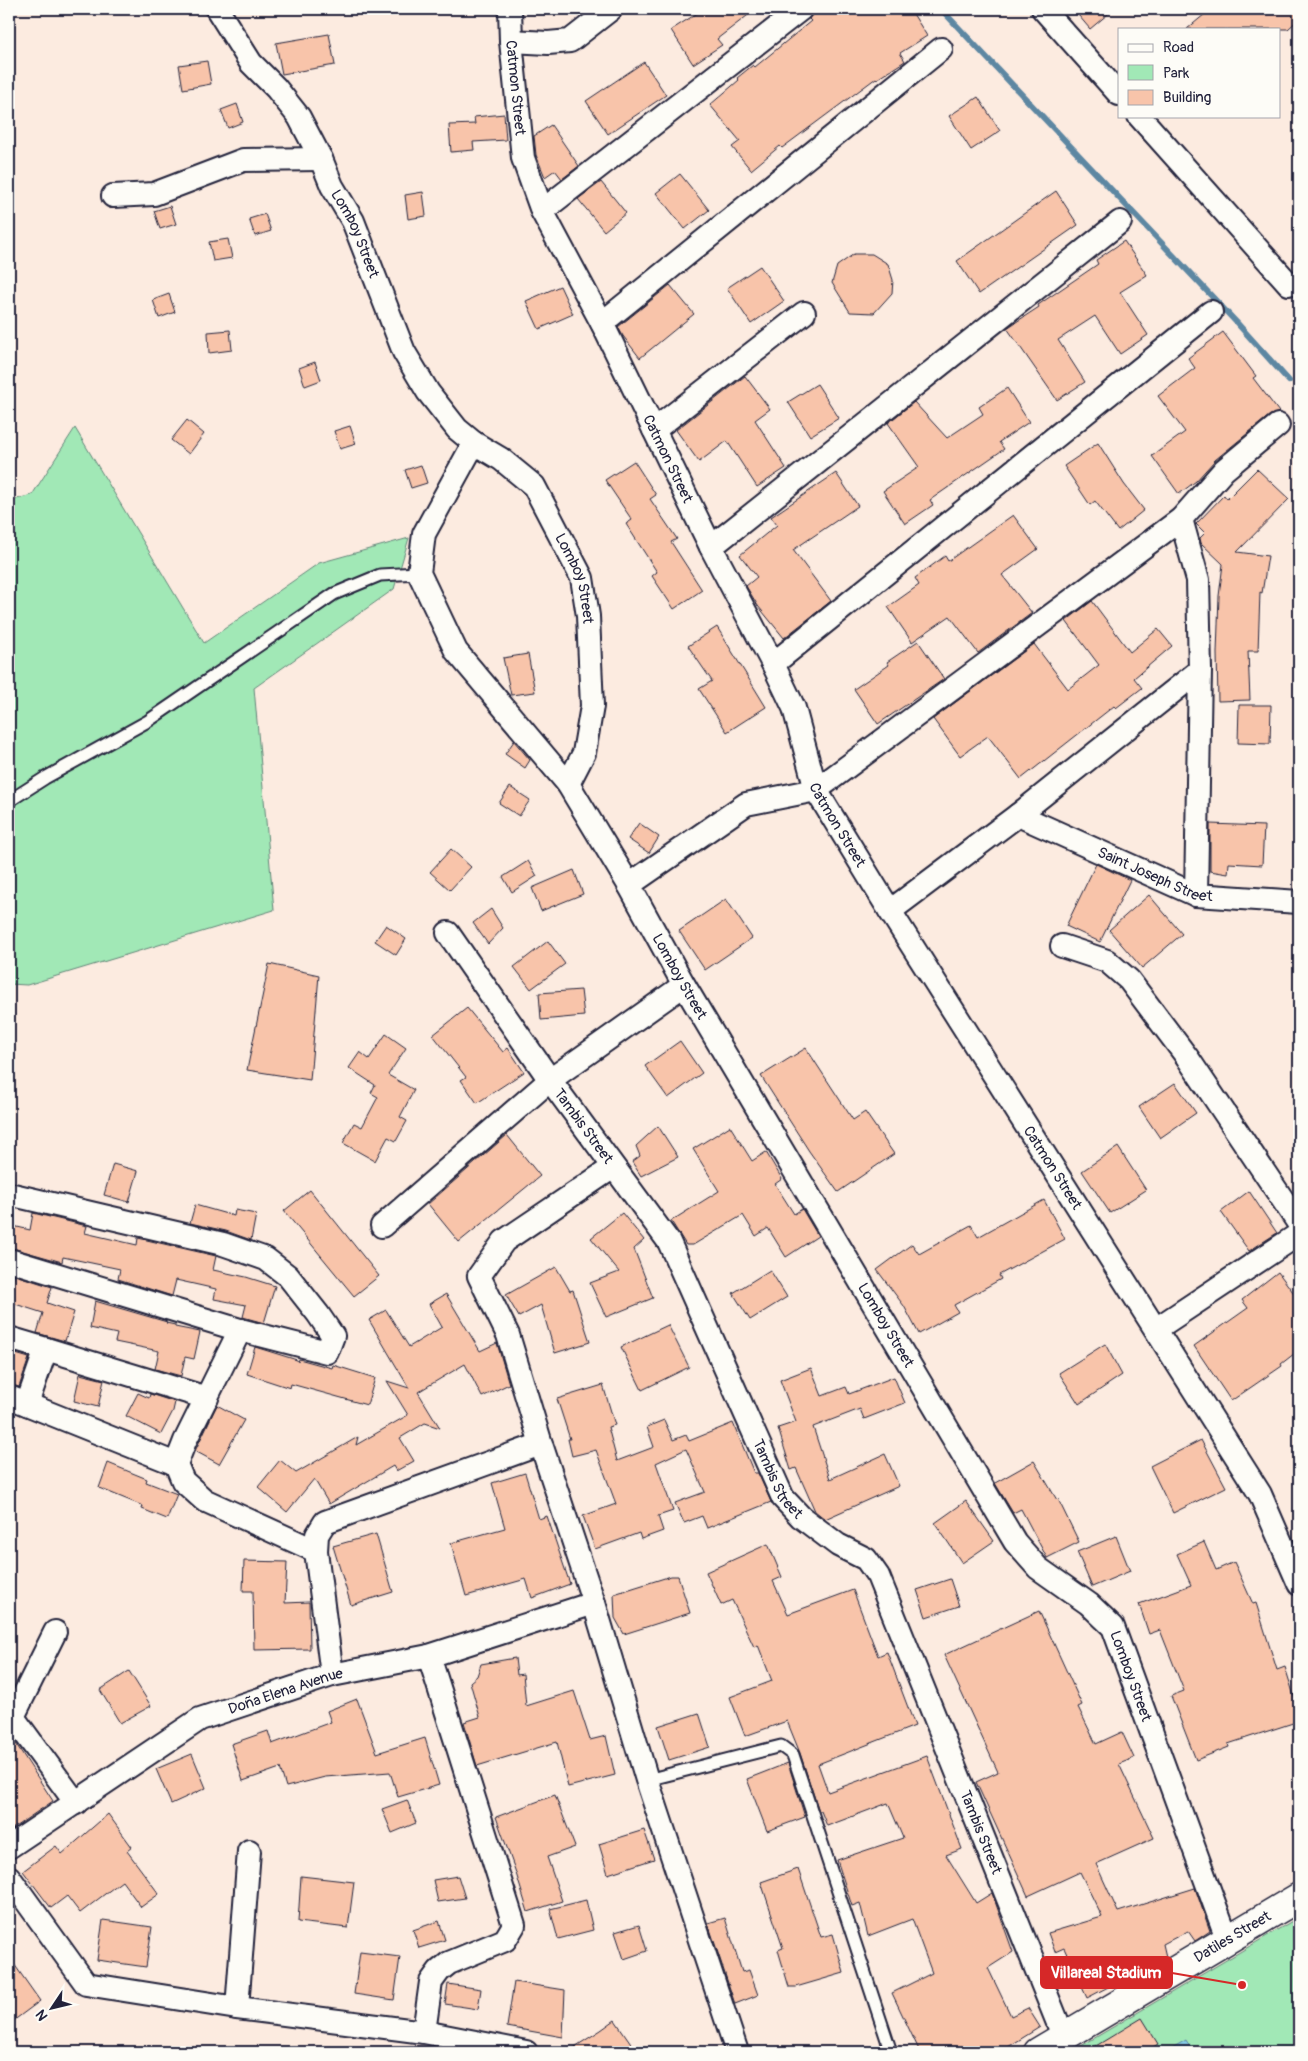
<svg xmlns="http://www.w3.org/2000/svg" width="1308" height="2061" viewBox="0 0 1308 2061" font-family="Pangolin,sans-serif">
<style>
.green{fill:#a1e8b6;stroke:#628578}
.water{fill:#85cbe6;stroke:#5d87a2}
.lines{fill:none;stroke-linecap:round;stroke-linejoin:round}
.stream{stroke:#5d87a2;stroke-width:6}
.building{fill:#f8c4aa;stroke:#22223b}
.lane-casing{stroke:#22223b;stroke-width:15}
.street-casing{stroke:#22223b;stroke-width:26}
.secondary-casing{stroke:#22223b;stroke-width:31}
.lane{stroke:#fdfcf7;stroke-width:11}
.street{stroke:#fdfcf7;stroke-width:22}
.secondary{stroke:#fdfcf7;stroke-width:28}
.labels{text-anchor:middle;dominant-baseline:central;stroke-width:4.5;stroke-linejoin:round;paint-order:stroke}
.street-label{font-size:15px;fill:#22223b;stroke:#fdfcf7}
.leader{fill:none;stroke:#d62828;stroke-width:2}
.callout-dot{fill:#d62828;stroke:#fdfcf7;stroke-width:2}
.callout{fill:#d62828;stroke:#d62828;stroke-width:2}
.callout-label{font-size:16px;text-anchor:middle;font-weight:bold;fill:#fff}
</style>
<rect width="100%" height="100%" fill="#fcebe0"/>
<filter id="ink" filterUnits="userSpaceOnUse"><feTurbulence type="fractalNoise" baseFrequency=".02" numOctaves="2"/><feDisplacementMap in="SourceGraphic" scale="10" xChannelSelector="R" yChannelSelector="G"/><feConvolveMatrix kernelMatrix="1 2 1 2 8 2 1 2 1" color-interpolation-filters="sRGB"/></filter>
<g filter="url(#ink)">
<g class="green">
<path d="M75 428 204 643 319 563 409 538 394 589 254 688 274 910 27 985 9 984V501L32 495Z"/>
<path d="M1299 1917V2052H1071Z"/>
</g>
<path class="water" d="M1186 2040 1193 2052H1165Z"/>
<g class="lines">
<path class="stream" d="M941 9 1237 323 1289 381"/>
</g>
<g class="building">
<path d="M704 9H756L717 39 722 45 693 64 671 30Z"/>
<path d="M818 9H910L927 36 900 53 905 61 877 79 876 78 782 148 780 146 751 170 732 147 740 141 710 105 739 80 737 78 753 65 755 67 811 21 809 19 813 12Z"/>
<path d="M1073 9H1114L1090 29Z"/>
<path d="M1211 9H1299V19L1288 29H1187Z"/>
<path d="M329 34 335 65 282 74 276 43Z"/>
<path d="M207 61 211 84 183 89 179 65Z"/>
<path d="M644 62 666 95 608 134 586 101Z"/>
<path d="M978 97 1000 131 971 150 949 116Z"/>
<path d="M237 104 243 122 228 128 221 110Z"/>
<path d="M504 114 506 140 473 142 474 150 451 152 449 125 475 124 474 117Z"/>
<path d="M551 125 579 166 562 179 555 170 545 177 536 155 534 136Z"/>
<path d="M680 174 709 210 685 229 656 193Z"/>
<path d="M601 182 626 213 604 231 578 199Z"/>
<path d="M1056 191 1078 225 979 294 957 261Z"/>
<path d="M423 192 426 216 408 219 405 195Z"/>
<path d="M170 206 176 224 160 229 154 211Z"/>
<path d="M265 214 271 231 255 236 249 219Z"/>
<path d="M228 239 232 258 213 261 209 242Z"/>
<path d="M1124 241 1147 275 1120 292 1148 335 1120 354 1095 316 1058 340 1085 382 1057 400 1007 328 1039 307 1038 305 1098 264 1096 260Z"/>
<path d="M854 254H872L888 264 893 280 892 293 874 313 850 312 832 283 837 266Z"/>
<path d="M760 266 784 301 751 324 727 288Z"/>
<path d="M670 285 694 314 640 358 623 336 618 327Z"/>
<path d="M560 286 573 314 539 329 526 301Z"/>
<path d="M169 294 175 312 159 318 153 300Z"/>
<path d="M230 330 232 350 209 353 208 332Z"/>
<path d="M1223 332 1256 376 1253 378 1279 412 1270 415 1215 460 1196 481 1179 494 1152 456 1185 432 1158 396 1195 368 1188 358Z"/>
<path d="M315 362 321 380 305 386 299 368Z"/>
<path d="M745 376 770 409 755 420 786 468 757 487 727 441 699 462 676 430Z"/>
<path d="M817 384 839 418 810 436 788 402Z"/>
<path d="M1007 388 1029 422 999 442 1004 449 930 500 933 505 905 524 883 491 919 467 888 423 914 402 947 438 983 414 979 407Z"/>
<path d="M187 420 204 434 189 454 171 440Z"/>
<path d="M350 426 356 444 340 449 334 431Z"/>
<path d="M1098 443 1124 484 1144 510 1118 531 1095 501 1090 505 1064 466Z"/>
<path d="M634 461 656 495 650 499 677 539 671 542 702 590 674 609 652 576 657 572 626 524 632 520 605 480Z"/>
<path d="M421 465 427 483 411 488 405 470Z"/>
<path d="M1257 469 1289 499 1237 552 1268 556 1262 593 1260 592 1258 651H1248L1250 700 1218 701 1217 653 1219 596 1223 564 1201 543 1200 538 1205 533 1196 524 1224 495 1227 499Z"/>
<path d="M836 473 858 506 793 550 831 601 784 638 758 606 746 586 757 577 740 555 777 525 771 517Z"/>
<path d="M1013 515 1038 549 1002 575 1032 613 978 653 950 616 912 642 888 607 919 585 915 578 945 556 948 561Z"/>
<path d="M1092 601 1130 652 1158 629 1172 646 1134 678 1142 688 1116 708 1114 706 1021 779 988 736 960 756 933 719 1034 644 1068 689 1099 665 1066 621Z"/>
<path d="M717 627 766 707 727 732 699 689 712 681 688 646Z"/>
<path d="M918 641 944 679 878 724 854 689 889 665 887 662Z"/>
<path d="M528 654 535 692 511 695 503 658Z"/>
<path d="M1239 705H1271L1270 744 1238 743Z"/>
<path d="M514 741 530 760 525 768 505 754Z"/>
<path d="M510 787 530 800 519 816 499 803Z"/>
<path d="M639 823 659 837 649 853 628 839Z"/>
<path d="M1210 824 1264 826 1262 865 1229 863 1228 874 1210 871Z"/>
<path d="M451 849 471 867 450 890 430 872Z"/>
<path d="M528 861 537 876 512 892 503 877Z"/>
<path d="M1096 864 1130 880 1100 942 1066 926Z"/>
<path d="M574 870 583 894 541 911 532 888Z"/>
<path d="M1149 895 1182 934 1142 968 1109 930Z"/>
<path d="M726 899 752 938 705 970 679 931Z"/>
<path d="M491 909 503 928 488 944 473 923Z"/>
<path d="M386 925 406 939 396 955 375 941Z"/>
<path d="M548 941 565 964 531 989 514 967Z"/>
<path d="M269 964 319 975 310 1080 247 1070Z"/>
<path d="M581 990 584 1016 541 1020 539 993Z"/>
<path d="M467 1008 503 1052 508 1048 524 1072 477 1103 461 1080 466 1077 433 1035Z"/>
<path d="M386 1034 406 1048 388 1075 414 1090 400 1117 407 1121 396 1141 388 1137 375 1161 343 1143 354 1123 362 1127 378 1097 371 1093 375 1085 349 1068 360 1052 369 1059Z"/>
<path d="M680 1041 702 1073 668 1098 645 1066Z"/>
<path d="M806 1048 853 1120 865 1112 894 1154 838 1192 809 1151 761 1076Z"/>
<path d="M1175 1083 1196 1113 1160 1138 1139 1107Z"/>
<path d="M658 1126 678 1157 641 1176 632 1162 640 1156 636 1146Z"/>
<path d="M730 1126 752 1161 766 1152 782 1179 775 1184 794 1214 802 1209 818 1236 786 1257 768 1228 756 1236 743 1215 693 1245H686L671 1221 719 1191 693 1149Z"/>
<path d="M507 1135 540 1176 459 1242 428 1204Z"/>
<path d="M1118 1147 1146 1190 1110 1213 1082 1171Z"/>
<path d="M113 1164 138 1171 129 1202 104 1195Z"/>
<path d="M310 1190 379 1276 354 1296 284 1211Z"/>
<path d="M1249 1191 1277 1233 1249 1251 1221 1212Z"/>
<path d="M1044 1200 1065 1239 999 1275 1001 1279 954 1305 958 1312 919 1334 904 1306 877 1270 912 1244 919 1254 971 1225 978 1237Z"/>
<path d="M195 1205 234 1216 235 1210 256 1214 251 1240 226 1231 190 1223Z"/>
<path d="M33 1213 87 1226 85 1233 137 1245 138 1238 216 1256 213 1270 246 1277 275 1286 264 1323 243 1317 246 1305 214 1299 216 1289 176 1280 172 1296 118 1279 120 1269 63 1257 62 1262 9 1247V1225L30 1230Z"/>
<path d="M622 1213 644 1240 634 1249 653 1298 606 1317 590 1283 619 1272 591 1238Z"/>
<path d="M556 1267 570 1291 573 1290 590 1342 555 1353 541 1305 519 1317 506 1295Z"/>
<path d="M770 1270 787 1297 750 1320 733 1293Z"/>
<path d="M1278 1272 1299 1300V1350L1281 1364 1282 1366 1231 1401 1194 1346 1248 1308 1242 1300Z"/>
<path d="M15 1275 52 1287 47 1303 74 1312 65 1341 37 1333 43 1313 9 1302V1293Z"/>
<path d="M446 1294 480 1351 497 1343 509 1384 482 1397 465 1364 418 1392 440 1428 425 1423 400 1438 414 1461 396 1471 393 1466 329 1504 314 1479 287 1512 258 1487 280 1460 296 1473 358 1437 356 1445 408 1415 387 1381 409 1388 369 1320 386 1310 409 1347 442 1327 429 1304Z"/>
<path d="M95 1301 167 1322 166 1323 175 1325V1327L200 1332 194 1359 185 1357 181 1376 155 1369 159 1351 115 1342 117 1334 90 1328Z"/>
<path d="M668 1325 689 1367 642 1390 621 1347Z"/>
<path d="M1105 1344 1122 1375 1079 1404 1059 1373Z"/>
<path d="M255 1347 297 1360 298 1362 299 1359 332 1368 333 1365 375 1378 367 1405 291 1384 290 1388 247 1374Z"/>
<path d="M9 1352 29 1358 19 1387 9 1384Z"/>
<path d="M811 1368 822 1396 846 1387 849 1394 894 1377 905 1403 864 1419 860 1409 813 1427 830 1479 885 1454 899 1486 825 1519 815 1511 796 1468 791 1470 778 1428 796 1422 780 1380Z"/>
<path d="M80 1374 104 1380 98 1407 74 1401Z"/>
<path d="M603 1385 615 1425 608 1427 617 1461 654 1447 647 1427 664 1420 673 1440 686 1435 689 1441 733 1423 754 1473H758L771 1502 707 1528 702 1516 684 1523 675 1503 705 1492 686 1449 656 1463 673 1511 658 1516 663 1531 641 1539 639 1533 595 1549 583 1516 616 1504 596 1450 572 1456 568 1439H570L557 1399Z"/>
<path d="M138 1393 149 1398 150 1394 175 1402 173 1411 161 1434 126 1416Z"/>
<path d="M217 1405 244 1420 219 1464 195 1451Z"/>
<path d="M1201 1440 1226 1487 1173 1513 1150 1466Z"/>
<path d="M1034 1461 1057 1500 1058 1499 1079 1542 1047 1558 1021 1509 1013 1513 995 1483Z"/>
<path d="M108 1463 147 1479 146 1482 177 1494 167 1519 142 1509 143 1506 99 1488Z"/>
<path d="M525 1473 539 1519 547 1516 570 1584 532 1598 526 1579 466 1596 451 1543 505 1528 492 1483Z"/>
<path d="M966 1501 994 1541 962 1563 935 1523Z"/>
<path d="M376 1534 393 1592 351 1605 333 1546Z"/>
<path d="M1116 1536 1130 1571 1092 1587 1077 1552Z"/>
<path d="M1204 1542 1216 1570 1234 1562 1253 1604 1256 1603 1277 1670 1285 1667 1299 1712V1721L1228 1744 1229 1747 1196 1760 1171 1696 1184 1691 1160 1630 1149 1634 1139 1604 1191 1585 1177 1554Z"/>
<path d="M768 1544 782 1577 773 1581 788 1614 853 1590 878 1656 887 1652 915 1726 818 1764 828 1792 927 1756 962 1849 946 1855 976 1903 992 1893 1013 1952 988 1968 1011 2016 1028 2008 1040 2027 1000 2052H920L892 1993 932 1973 912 1919 868 1936 860 1903 852 1906 837 1860 903 1838 888 1803 827 1826 821 1811H819L800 1753 787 1721 745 1736 730 1697 772 1681 758 1645 754 1647 732 1600 721 1605 706 1572Z"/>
<path d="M244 1561 287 1562 285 1603 309 1602 310 1649 254 1650 253 1591H243Z"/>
<path d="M671 1576H678L690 1613 624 1634 615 1618 614 1594Z"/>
<path d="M950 1579 959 1606 926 1617 917 1590Z"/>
<path d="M1039 1611 1082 1705 1078 1707 1096 1744 1122 1732 1134 1758 1119 1764 1154 1838 1096 1864 1118 1912 1195 1888 1210 1931 1195 1941 1188 1931 1163 1944 1166 1957 1087 1998 1064 1948 1055 1952 1048 1933 1102 1917 1080 1872 1028 1896 976 1782 998 1772 944 1655Z"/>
<path d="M515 1658 517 1675 523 1674 526 1706 574 1691 590 1740 606 1736 615 1775 568 1787 557 1742 477 1766 464 1722 480 1717 470 1682 477 1676 481 1664Z"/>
<path d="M129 1671 151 1706 120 1723 100 1690Z"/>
<path d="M357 1699 377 1753 425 1738 439 1785 398 1797 390 1772 325 1777 286 1787 280 1768 243 1781 231 1744 268 1731 272 1744 331 1722 327 1711Z"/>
<path d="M699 1713 710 1747 669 1760 658 1726Z"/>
<path d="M9 1733 53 1801 9 1831Z"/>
<path d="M192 1754 206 1788 171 1804 156 1769Z"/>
<path d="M788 1763 805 1817 767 1831 747 1779Z"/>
<path d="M555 1795 575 1847 547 1857 562 1901 528 1912 515 1870 496 1817Z"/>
<path d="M407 1800 416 1823 392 1833 382 1809Z"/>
<path d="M108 1814 132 1847 127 1851 159 1894 141 1907 122 1881 80 1913 67 1896 51 1908 23 1871 56 1846 62 1854Z"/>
<path d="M644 1830 654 1859 608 1874 599 1844Z"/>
<path d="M798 1869 821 1937 833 1934 844 1973 796 1987H789L778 1950 783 1948 761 1882Z"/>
<path d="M301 1876 354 1882 348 1928 298 1922Z"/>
<path d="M458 1876 465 1898 438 1902 433 1880Z"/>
<path d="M586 1900 593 1930 558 1939 550 1909Z"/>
<path d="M725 1918 742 1972 749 1970 758 1995 735 2004 708 1923Z"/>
<path d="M103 1920 152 1927 146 1967 97 1960Z"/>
<path d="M439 1921 445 1940 419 1948 413 1930Z"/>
<path d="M639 1925 647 1951 624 1959 615 1932Z"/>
<path d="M360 1952 400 1957 394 2000 354 1994Z"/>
<path d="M9 1957 40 2001 9 2024Z"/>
<path d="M514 1982 565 1990 563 2037 507 2027Z"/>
<path d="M448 1984 481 1989 478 2009 445 2004Z"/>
<path d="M1142 2018 1158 2044 1145 2052H1086Z"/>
<path d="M615 2020 637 2052H567L601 2030Z"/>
</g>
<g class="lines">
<defs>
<g id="lane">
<path d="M9 801 45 778 148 721 334 594 380 575 419 573"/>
<path d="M647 1780 781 1746 793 1755 891 2052"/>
</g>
<g id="street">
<path id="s1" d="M217 9 251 63 276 88 299 117 321 159 332 186 353 221 404 352 428 392 457 429 474 443 501 459 534 486 582 578 588 616 592 706 584 753 568 784"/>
<path id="s2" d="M510 9 511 41 523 158 542 211 602 323 711 547 773 664 794 708 816 790 890 911 1260 1494 1299 1584"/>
<path d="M1043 9 1119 94"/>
<path d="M511 41 548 43 570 41 611 9"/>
<path d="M1139 116 1289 284"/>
<path d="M113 196 154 194 243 160 321 159"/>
<path d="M542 211 801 9"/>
<path d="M602 323 941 49"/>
<path d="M654 430 804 313"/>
<path id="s3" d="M474 443 424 534 419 573 456 651 568 784 629 885 684 985 1015 1542 1038 1568 1089 1604 1113 1627 1228 1941"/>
<path d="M1181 519 1198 580 1200 670 1196 895"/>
<path d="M711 547 1120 222"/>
<path d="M773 664 1211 312"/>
<path id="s4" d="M1018 815 1196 895 1299 902"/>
<path d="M629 885 746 804 816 790 1181 519 1224 470 1278 425"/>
<path d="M890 911 1018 815 1200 670"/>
<path id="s5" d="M448 933 550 1080 669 1242 783 1498 801 1517 838 1545 866 1559 878 1576 1064 2038"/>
<path d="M1062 946 1107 961 1129 980 1187 1057 1299 1224"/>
<path d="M612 1168 504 1241 479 1276 508 1335 541 1444 594 1603 647 1780 737 2052"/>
<path d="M9 1194 223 1244 266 1259 288 1276 318 1314 333 1336 327 1352 240 1330 9 1260"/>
<path d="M382 1226 550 1080 684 985"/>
<path d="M1156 1329 1299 1234"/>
<path d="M240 1330 185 1441 176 1464 183 1481 204 1500 316 1551"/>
<path d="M9 1338 46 1349 27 1404"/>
<path d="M46 1349 207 1398"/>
<path d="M9 1397 176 1464"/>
<path d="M332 1675 316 1551 317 1535 325 1522 541 1444"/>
<path d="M9 1714 13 1717 76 1803"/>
<path d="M13 1717 55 1632"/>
<path id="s6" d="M9 1847 200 1719 332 1675 429 1656 594 1603"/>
<path d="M9 1877 86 1984 237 2008 424 2032 526 2052"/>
<path d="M237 2008 249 1851"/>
<path d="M424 2032 431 1982 439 1971 449 1963 505 1940 514 1925 429 1656"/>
</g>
<g id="secondary">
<path id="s7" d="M1038 2052 1299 1897"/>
</g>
</defs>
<use href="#lane" class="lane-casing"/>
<use href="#street" class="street-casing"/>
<use href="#secondary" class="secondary-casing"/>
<use href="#lane" class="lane"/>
<use href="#street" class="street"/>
<use href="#secondary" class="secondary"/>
</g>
</g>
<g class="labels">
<g class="street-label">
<text stroke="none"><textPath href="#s2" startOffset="79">Catmon Street</textPath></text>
<text stroke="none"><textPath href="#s1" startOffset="266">Lomboy Street</textPath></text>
<text stroke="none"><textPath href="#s2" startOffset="484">Catmon Street</textPath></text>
<text stroke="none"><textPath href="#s1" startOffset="686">Lomboy Street</textPath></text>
<text stroke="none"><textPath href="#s2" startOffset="889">Catmon Street</textPath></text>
<text stroke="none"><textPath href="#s4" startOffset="150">Saint Joseph Street</textPath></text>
<text stroke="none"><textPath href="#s3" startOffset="626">Lomboy Street</textPath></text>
<text stroke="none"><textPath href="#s5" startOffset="236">Tambis Street</textPath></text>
<text stroke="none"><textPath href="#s2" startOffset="1294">Catmon Street</textPath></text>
<text stroke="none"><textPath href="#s3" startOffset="1031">Lomboy Street</textPath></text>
<text stroke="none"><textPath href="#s5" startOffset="641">Tambis Street</textPath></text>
<text stroke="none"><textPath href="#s3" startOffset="1466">Lomboy Street</textPath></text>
<text stroke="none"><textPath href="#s6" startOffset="320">Doña Elena Avenue</textPath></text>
<text stroke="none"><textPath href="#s5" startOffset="1061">Tambis Street</textPath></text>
<text stroke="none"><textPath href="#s7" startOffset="226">Datiles Street</textPath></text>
</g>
</g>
<path class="leader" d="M1242 1985L1172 1973"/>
<circle class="callout-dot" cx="1242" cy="1985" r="5"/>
<rect class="callout" x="1041" y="1957" width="131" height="31" rx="5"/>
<g class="callout-label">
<text x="1106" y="1978">Villareal Stadium</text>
</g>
<rect width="1308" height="2061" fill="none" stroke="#fdfcf7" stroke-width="30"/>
<rect x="15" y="15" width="1278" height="2031" fill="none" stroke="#22223b" stroke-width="2" filter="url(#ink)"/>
<rect x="1118" y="28" width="162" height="90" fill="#fdfcf7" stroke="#a5a5ac"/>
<rect x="1128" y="44" width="25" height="8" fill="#fdfcf7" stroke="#a5a5ac"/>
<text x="1163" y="52" font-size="15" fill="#22223b">Road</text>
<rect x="1128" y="65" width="25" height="15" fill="#a1e8b6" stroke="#a5a5ac"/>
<text x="1163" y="78" font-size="15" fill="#22223b">Park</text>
<rect x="1128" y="90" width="25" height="15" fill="#f8c4aa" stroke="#a5a5ac"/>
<text x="1163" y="102" font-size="15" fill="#22223b">Building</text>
<g transform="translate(52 2008) rotate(235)" stroke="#fdfcf7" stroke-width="4" paint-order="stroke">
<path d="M0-4L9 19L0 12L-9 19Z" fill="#22223b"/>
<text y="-8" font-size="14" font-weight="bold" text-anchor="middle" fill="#22223b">N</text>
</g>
</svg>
